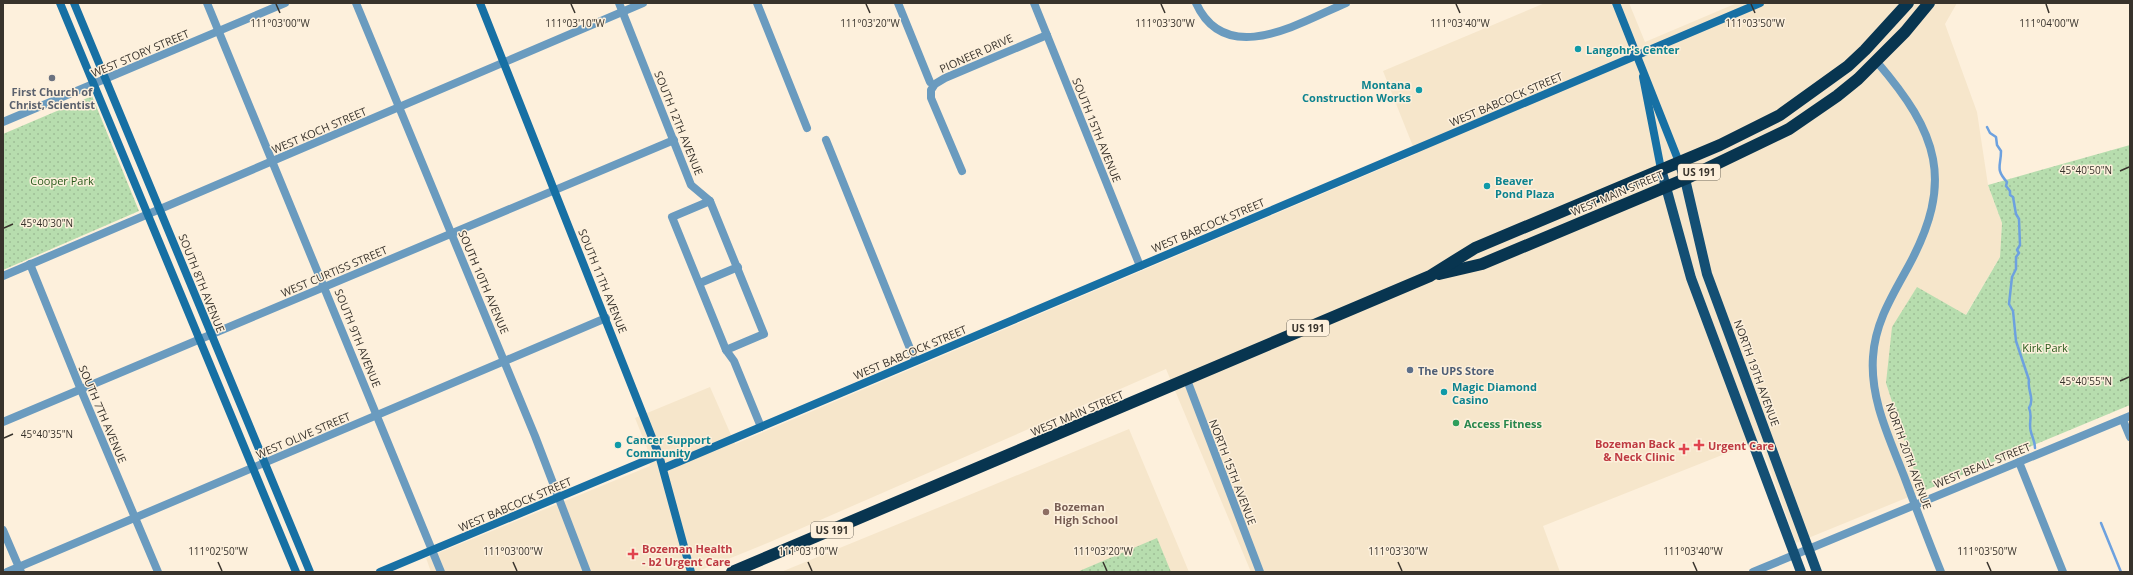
<svg xmlns="http://www.w3.org/2000/svg" width="2133" height="575" viewBox="0 0 2133 575" font-family="'Open Sans',sans-serif">
<style>
.built{fill:#f6e6cb}
.park{fill:url(#park-dots)}
.lines{fill:none;stroke-linecap:round;stroke-linejoin:round}
.stream{stroke:#6da1df;stroke-width:2.5}
.street{stroke:#6a9bbf;stroke-width:8}
.secondary{stroke:#1770a4;stroke-width:8}
.primary{stroke:#144f74;stroke-width:10}
.highway{stroke:#083550;stroke-width:12}
.ticks{fill:none;stroke:#38332c;stroke-width:1.5}
.culture-dot{fill:#0f9aa8;stroke:#fdf0dc;stroke-width:1.5}
.worship-dot{fill:#6b7280;stroke:#fdf0dc;stroke-width:1.5}
.service-dot{fill:#5c6f8a;stroke:#fdf0dc;stroke-width:1.5}
.leisure-dot{fill:#2e9e5b;stroke:#fdf0dc;stroke-width:1.5}
.health-dot{fill:#e0444e;stroke:#fdf0dc;stroke-width:1.5}
.education-dot{fill:#8d6e63;stroke:#fdf0dc;stroke-width:1.5}
.labels{text-anchor:middle;dominant-baseline:central;stroke-width:3;stroke-linejoin:round;paint-order:stroke}
.shield{fill:#fdf0dc;stroke:#736c61;stroke-width:1}
.shield-label{font-size:10px;font-weight:bold;fill:#38332c}
.culture-label{font-size:11px;font-weight:bold;fill:#0d838f;stroke:#fdf0dc;text-anchor:start}
.street-label{font-size:11px;fill:#38332c;stroke:#fdf0dc}
.worship-label{font-size:11px;font-weight:bold;fill:#5b616d;stroke:#fdf0dc}
.park-label{font-size:11px;fill:#275919;stroke:#fdf0dc}
.service-label{font-size:11px;font-weight:bold;fill:#4e5e75;stroke:#fdf0dc;text-anchor:start}
.leisure-label{font-size:11px;font-weight:bold;fill:#27864d;stroke:#fdf0dc;text-anchor:start}
.health-label{font-size:11px;font-weight:bold;fill:#be3a42;stroke:#fdf0dc;text-anchor:start}
.education-label{font-size:11px;font-weight:bold;fill:#785e54;stroke:#fdf0dc;text-anchor:start}
.ticks-label{font-size:10px;text-anchor:middle;fill:#38332c;stroke:#fdf0dc;stroke-width:3;stroke-linejoin:round;paint-order:stroke}
</style>
<defs>
<pattern id="park-dots" width="8" height="8" patternUnits="userSpaceOnUse"><rect width="8" height="8" fill="#b7ddae"/><path d="M2 2h.1M6 6h.1" fill="none" stroke="#9ebe96" stroke-width="1.8" stroke-linecap="round"/></pattern>
</defs>
<rect width="100%" height="100%" fill="#fdf0dc"/>
<g class="built">
<path d="M1545 3H1629L1645 42 1737 3H1957L1945 24 1977 112 1988 185 2002 223 2000 257 1965 316 1886 383 1921 492 1796 543 1760 440 1543 526 1560 572H1251L1166 369 770 542 696 572H431L426 558 650 466 647 448 635 418 710 387 735 444 1416 154 1383 71Z"/>
<path d="M1129 429 1189 572H781L974 493Z"/>
</g>
<g class="park">
<path d="M92 96 139 211 3 270V134Z"/>
<path d="M2130 145V405L1921 492 1886 383 1892 327 1917 287 1966 315 2000 257 2002 223 1988 185Z"/>
<path d="M1157 538 1171 572H1077Z"/>
</g>
<g class="lines">
<g class="stream">
<path d="M1987 127 1990 133 1996 137 1997 145 2001 151C2001 166 1995 169 2007 182L2006 186 2010 191V195L2013 197 2016 214 2019 219 2020 245 2017 250 2019 253 2016 257V269L2012 277 2009 304 2013 311 2016 341 2029 380C2027 390 2035 398 2029 408 2033 416 2028 424 2031 432 2032 437 2035 441 2035 448"/>
<path d="M2101 523 2121 572"/>
</g>
<g class="street">
<path d="M207 3 441 572"/>
<path d="M356 3 535 436 587 572"/>
<path d="M619 3 691 185 710 201 764 334 726 350"/>
<path d="M757 3 807 128"/>
<path d="M898 3 930 82"/>
<path d="M1034 3 1140 266"/>
<path d="M1196 3C1226 69 1301 22 1346 3"/>
<path d="M1877 62C1938 133 1955 181 1908 267 1892 296 1875 323 1873 357 1870 399 1889 437 1904 476 1916 508 1928 540 1941 572"/>
<path d="M3 122 285 3"/>
<path d="M826 140 915 361"/>
<path d="M962 171 931 98V90L935 84 945 78 1047 35"/>
<path d="M710 201 672 217 726 350 734 361 761 427"/>
<path d="M30 264 81 390 158 572"/>
<path d="M3 276 643 3"/>
<path d="M700 283 738 267"/>
<path d="M1187 380 1260 572"/>
<path d="M2123 420 2130 437"/>
<path d="M3 422 674 140"/>
<path d="M2019 462 2063 572"/>
<path d="M3 530 21 572"/>
<path d="M7 572 606 318"/>
<path d="M1753 572 2130 416"/>
</g>
<g class="secondary">
<path d="M60 3 296 572"/>
<path d="M74 3 310 572"/>
<path d="M480 3 659 455 691 572"/>
<path d="M1616 3 1679 162"/>
<path d="M1643 77 1661 169"/>
<path d="M664 468 1760 3"/>
<path d="M380 572 659 455"/>
</g>
<g class="primary">
<path d="M1679 162 1685 179 1707 274 1817 572"/>
<path d="M1661 169 1691 278 1801 572"/>
</g>
<g class="highway">
<path d="M1439 274 1482 264 1685 179 1789 129 1837 96 1858 79 1905 32 1929 3"/>
<path d="M732 572 1430 276 1475 248 1720 145 1780 115 1848 66 1865 50 1908 3"/>
</g>
</g>
<path class="ticks" d="M276 4 280 13M571 4 575 13M866 4 870 13M1161 4 1165 13M1456 4 1460 13M1751 4 1755 13M2046 4 2049 13M2120 171 2129 167M4 228 13 224M2120 381 2129 377M4 438 13 434M218 562 222 571M513 562 517 571M808 562 812 571M1103 562 1107 571M1398 562 1402 571M1693 562 1697 571M1987 562 1991 571"/>
<g class="culture-dot">
<circle cx="1578" cy="49" r="4"/>
<circle cx="1419" cy="90" r="4"/>
<circle cx="1487" cy="186" r="4"/>
<circle cx="1444" cy="392" r="4"/>
<circle cx="618" cy="445" r="4"/>
</g>
<circle class="worship-dot" cx="52" cy="78" r="4"/>
<circle class="service-dot" cx="1410" cy="370" r="4"/>
<circle class="leisure-dot" cx="1456" cy="423" r="4"/>
<g class="health-dot">
<path d="M1697 439h4v4h4v4h-4v4h-4v-4h-4v-4h4z"/>
<path d="M1682 443h4v4h4v4h-4v4h-4v-4h-4v-4h4z"/>
<path d="M631 548h4v4h4v4h-4v4h-4v-4h-4v-4h4z"/>
</g>
<circle class="education-dot" cx="1046" cy="512" r="4"/>
<g class="labels">
<g class="shield">
<rect x="1678" y="164" width="42" height="16" rx="3"/>
<rect x="1287" y="320" width="42" height="16" rx="3"/>
<rect x="811" y="522" width="42" height="16" rx="3"/>
</g>
<g class="shield-label">
<text x="1699" y="172">US 191</text>
<text x="1308" y="328">US 191</text>
<text x="832" y="530">US 191</text>
</g>
<g class="culture-label">
<text x="1586" y="49">Langohr's Center</text>
<text x="1411" y="84" text-anchor="end">Montana<tspan x="1411" dy="13">Construction Works</tspan></text>
<text x="1495" y="180">Beaver<tspan x="1495" dy="13">Pond Plaza</tspan></text>
<text x="1452" y="386">Magic Diamond<tspan x="1452" dy="13">Casino</tspan></text>
<text x="626" y="439">Cancer Support<tspan x="626" dy="13">Community</tspan></text>
</g>
<g class="street-label">
<text transform="translate(140 53) rotate(-23)">WEST STORY STREET</text>
<text transform="translate(976 53) rotate(-24)">PIONEER DRIVE</text>
<text transform="translate(1506 99) rotate(-23)">WEST BABCOCK STREET</text>
<text transform="translate(679 123) rotate(68)">SOUTH 12TH AVENUE</text>
<text transform="translate(319 130) rotate(-23)">WEST KOCH STREET</text>
<text transform="translate(1097 130) rotate(68)">SOUTH 15TH AVENUE</text>
<text transform="translate(1617 193) rotate(-23)">WEST MAIN STREET</text>
<text transform="translate(1208 225) rotate(-23)">WEST BABCOCK STREET</text>
<text transform="translate(334 271) rotate(-23)">WEST CURTISS STREET</text>
<text transform="translate(603 281) rotate(68)">SOUTH 11TH AVENUE</text>
<text transform="translate(484 282) rotate(67)">SOUTH 10TH AVENUE</text>
<text transform="translate(202 283) rotate(68)">SOUTH 8TH AVENUE</text>
<text transform="translate(358 338) rotate(68)">SOUTH 9TH AVENUE</text>
<text transform="translate(910 352) rotate(-23)">WEST BABCOCK STREET</text>
<text transform="translate(1757 373) rotate(70)">NORTH 19TH AVENUE</text>
<text transform="translate(1077 413) rotate(-23)">WEST MAIN STREET</text>
<text transform="translate(103 414) rotate(67)">SOUTH 7TH AVENUE</text>
<text transform="translate(303 435) rotate(-23)">WEST OLIVE STREET</text>
<text transform="translate(1909 456) rotate(70)">NORTH 20TH AVENUE</text>
<text transform="translate(1982 465) rotate(-22)">WEST BEALL STREET</text>
<text transform="translate(1233 472) rotate(69)">NORTH 15TH AVENUE</text>
<text transform="translate(515 504) rotate(-23)">WEST BABCOCK STREET</text>
</g>
<g class="worship-label">
<text x="52" y="91">First Church of<tspan x="52" dy="13">Christ, Scientist</tspan></text>
</g>
<g class="park-label">
<text x="62" y="180">Cooper Park</text>
<text x="2045" y="347">Kirk Park</text>
</g>
<g class="service-label">
<text x="1418" y="370">The UPS Store</text>
</g>
<g class="leisure-label">
<text x="1464" y="423">Access Fitness</text>
</g>
<g class="health-label">
<text x="1675" y="443" text-anchor="end">Bozeman Back<tspan x="1675" dy="13">&amp; Neck Clinic</tspan></text>
<text x="1708" y="445">Urgent Care</text>
<text x="642" y="548">Bozeman Health<tspan x="642" dy="13">- b2 Urgent Care</tspan></text>
</g>
<g class="education-label">
<text x="1054" y="506">Bozeman<tspan x="1054" dy="13">High School</tspan></text>
</g>
</g>
<g class="ticks-label">
<text x="280" y="27">111°03'00"W</text>
<text x="575" y="27">111°03'10"W</text>
<text x="870" y="27">111°03'20"W</text>
<text x="1165" y="27">111°03'30"W</text>
<text x="1460" y="27">111°03'40"W</text>
<text x="1755" y="27">111°03'50"W</text>
<text x="2049" y="27">111°04'00"W</text>
<text x="2086" y="174">45°40'50"N</text>
<text x="47" y="227">45°40'30"N</text>
<text x="2086" y="385">45°40'55"N</text>
<text x="47" y="438">45°40'35"N</text>
<text x="218" y="555">111°02'50"W</text>
<text x="513" y="555">111°03'00"W</text>
<text x="808" y="555">111°03'10"W</text>
<text x="1103" y="555">111°03'20"W</text>
<text x="1398" y="555">111°03'30"W</text>
<text x="1693" y="555">111°03'40"W</text>
<text x="1987" y="555">111°03'50"W</text>
</g>
<rect width="2133" height="575" fill="none" stroke="#38332c" stroke-width="8"/>
</svg>
